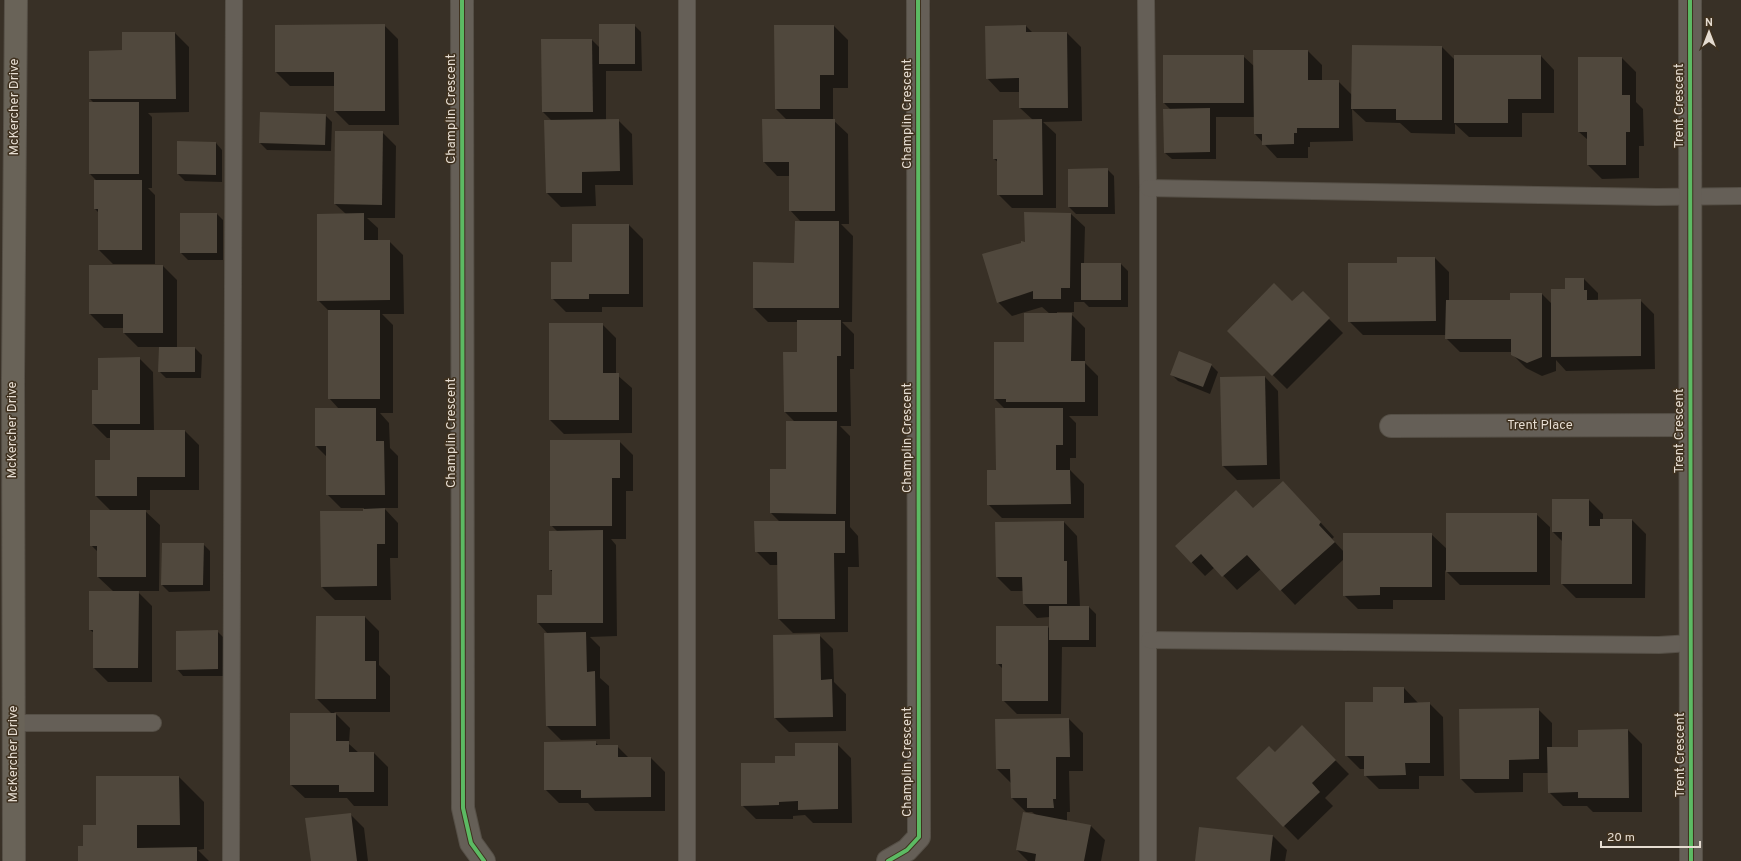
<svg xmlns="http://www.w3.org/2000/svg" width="1741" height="861" viewBox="0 0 1741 861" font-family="Overpass,sans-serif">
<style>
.shadow{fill:#0007}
.building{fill:#50483d}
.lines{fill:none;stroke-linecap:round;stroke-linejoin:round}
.service-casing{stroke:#554f46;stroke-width:18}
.minor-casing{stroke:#554f46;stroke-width:24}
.secondary-casing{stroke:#554f46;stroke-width:24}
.service{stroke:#655f57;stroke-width:16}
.minor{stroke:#655f57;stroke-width:22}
.secondary{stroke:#696358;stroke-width:22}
.cycleway-casing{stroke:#3f311f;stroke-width:6}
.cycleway{stroke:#5cba63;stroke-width:4}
.labels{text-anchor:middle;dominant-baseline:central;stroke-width:3;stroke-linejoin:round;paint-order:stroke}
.street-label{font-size:13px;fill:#e5dcd1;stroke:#3f311f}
</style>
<rect width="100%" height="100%" fill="#383026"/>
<g class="shadow">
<path d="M384 25 398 39 399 125H349L335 111V86H290L276 72V26Z"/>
<path d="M634 25 641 32 642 71H606V121L618 120 632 134 633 185H595L596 206 561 207 547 193 552 121 543 112 542 40H592L600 48Z"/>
<path d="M834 26 848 40V88H833V120L848 134 849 224H841L853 236 852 322H842L854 334V369H850L851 426H840L850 436V527L858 536 859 567H848V632L793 633 779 619 778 565H770L756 551 780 522 771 513 787 470 795 422 785 412 798 353V322H768L754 308V263L795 264 801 222 790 210V176H777L764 162 787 120 776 109Z"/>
<path d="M1026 26 1033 33H1067L1081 47 1082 121 1043 122 1056 134V208H1012L998 194V162L994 159 1033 120 1020 108V92H1000L987 78Z"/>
<path d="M175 33 189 47V112L148 113 152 117V188H148L155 195V264H113L99 250V213L95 209 97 181 90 174V103H94L90 99V52L123 51Z"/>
<path d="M1352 46 1442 47 1455 60 1541 56 1554 70V113H1522V137H1469L1455 124V134L1411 133 1400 123 1366 122 1352 109 1353 141 1310 142V147H1308V158H1277L1255 134V117H1216V159H1172L1165 153 1171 110 1164 103 1243 56 1255 67 1308 51 1322 65V81H1338L1352 95Z"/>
<path d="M1622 58 1636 72V102L1643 109 1644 146H1639V178L1602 179 1588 165V140L1579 132Z"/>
<path d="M325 115 332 122 331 151 267 150 260 143Z"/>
<path d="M382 132 396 146 395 218H367L378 228V241H389L403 255 404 314H382L393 325V413H380L389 423 390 448 398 456V508H384L398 523V558H390L391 600H335L322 587 364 512V508H341L327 494V457L316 446 339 409 329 398V311L318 300 346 214 335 204Z"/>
<path d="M178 142 216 143 222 150V182L185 181 178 174Z"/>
<path d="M1107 169 1114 176 1115 214H1076L1069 207Z"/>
<path d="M1025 213 1071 214 1085 227 1084 264H1121L1128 271V307H1089L1084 302H1074V312H1057V314H1071L1085 328V363L1098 376V416H1069L1076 423V458H1070V470L1084 484V518H1002L988 504 997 470 1005 409 995 399 1025 343 1050 314 1042 307 1012 316 998 302 1026 243Z"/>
<path d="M217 214 223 220V260H188L181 253Z"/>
<path d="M629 225 643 239V307H602V312H566L552 298 573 263Z"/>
<path d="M1435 258 1449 272V301H1511L1542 294 1552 304 1566 290 1584 279 1598 293V301L1640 300 1654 314 1655 369 1566 371 1556 360V371L1542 376 1526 368 1512 354V352H1460L1446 338V335H1363L1349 321 1398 264Z"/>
<path d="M163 266 177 280V348H195L202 355 201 378H166L159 371 160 347H138L124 333V328H104L90 314Z"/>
<path d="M1303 293 1343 333 1287 389 1228 331 1292 303Z"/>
<path d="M550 324H602L616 338V374L632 388V433L564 434 550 420Z"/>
<path d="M139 358 153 372 154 431H185L199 445V490H150V510H144L160 525 159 591H137L152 606V682H108L94 668V633L90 630 114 592 98 577V552L91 545 111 511 96 496 111 461V438H107L93 424 99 391Z"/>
<path d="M1211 365 1218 372 1210 394 1178 381 1171 374Z"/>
<path d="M1265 377 1278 391 1280 479 1237 480 1223 466Z"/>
<path d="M619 441 633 455V491H626V539H611L616 545 617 636 590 637 600 647V678L609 686 610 739 561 740 547 726 545 634H548L538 623 553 596V572L550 570 558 532 551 525Z"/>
<path d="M1283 482 1334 537 1332 539 1344 552 1431 534 1447 549 1536 514 1550 527V585H1460L1445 570V600H1393V609H1358L1344 595V559L1295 605 1261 569 1237 590 1215 567 1205 576 1176 546 1253 509Z"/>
<path d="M1553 500H1589L1603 514V520H1632L1646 534 1645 598H1576L1562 584 1563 542 1553 532Z"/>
<path d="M1064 522 1077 536 1080 607H1089L1096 614V647H1062L1061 714H1017L1003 700V669L997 663 1048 627 1050 629V617L1037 618 1024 604 1023 591H1011L997 577Z"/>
<path d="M203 544 210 551V591L169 592 162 585Z"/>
<path d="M365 617 379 631V665L390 676V712H334L350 728 349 744 359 753H374L388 767V806H354L347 798H305L291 785 332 714 316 698Z"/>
<path d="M217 631 224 638V676H183L177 669Z"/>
<path d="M819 635 833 649 834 682 846 694V731L789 732 775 718Z"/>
<path d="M1404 688 1418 703H1429L1443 717 1444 776H1419V789H1379L1365 775V769H1360L1346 755Z"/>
<path d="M1538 709 1552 723V748H1579L1628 730 1642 744V812H1593L1587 806H1563L1549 792V773H1523V792L1475 793 1461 779Z"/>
<path d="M1069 719 1083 733V771H1069L1070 812H1067V821L1091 826 1105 840 1101 861H1028L1017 850 1036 815 1032 812H1026L1012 798 1011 783 997 769 996 720Z"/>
<path d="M1302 727 1349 774 1325 798 1333 806 1298 840 1237 778 1275 753Z"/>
<path d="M595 742 599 746H617L629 758H651L665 772V811H595L588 803H559L545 789Z"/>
<path d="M837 744 851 758 852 823H813L805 815 793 816V819H756L742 805 776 764Z"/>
<path d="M179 777 204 802V849L198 850 209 861H79L84 846 97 826Z"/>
<path d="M350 814 364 828 368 861H312Z"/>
<path d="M1273 836 1287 850 1285 861H1196Z"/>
</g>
<g class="building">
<path d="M385 24V111H334V72H275V25Z"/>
<rect x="599" y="24" width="36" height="40"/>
<path d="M774 25H834V75H820V109H775Z"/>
<path d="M1026 25V32H1067L1068 108H1019V78L986 79 985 26Z"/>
<path d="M122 32H175L176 99H89V51L122 50Z"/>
<path d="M541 39H592L593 112H542Z"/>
<path d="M1352 45 1442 46V120H1396V109H1351Z"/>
<path d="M1253 50H1308V80H1339V128H1297V133H1294V144L1262 145V134H1254Z"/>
<rect x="1163" y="55" width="81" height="48"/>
<path d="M1454 55H1541V99H1508V123H1454Z"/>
<path d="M1578 57H1622V95H1630V132H1626V165H1587V132H1578Z"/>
<rect x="89" y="102" width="50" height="72"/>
<path d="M1210 108V152L1164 153 1163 109Z"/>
<path d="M260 112 326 114 325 145 259 143Z"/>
<path d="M619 119 620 171 582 172V193H546L544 120Z"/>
<path d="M762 119H835V211H789V162H763Z"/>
<path d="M1042 119 1043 195H997V159H993V120Z"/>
<path d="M335 131H383L382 205 334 204Z"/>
<path d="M177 141 216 142V175L177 174Z"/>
<path d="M1108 168V207H1068V169Z"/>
<path d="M94 180H142V250H98V209H94Z"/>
<path d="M1024 212 1071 213 1070 288H1061V299H1033V291L997 303 982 254 1021 243V241L1025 242Z"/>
<rect x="180" y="213" width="37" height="40"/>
<path d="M364 213V240H390V300L317 301V214Z"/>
<path d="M795 221H839V308H753V262L794 263Z"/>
<path d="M572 224H629V294H589V299H551V262H572Z"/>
<path d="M1397 257H1435L1436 321 1348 322V263H1397Z"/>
<rect x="1081" y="263" width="40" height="37"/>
<path d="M89 265H163V333H123V314H89Z"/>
<path d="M1565 278H1584V290H1587V300L1641 299V356L1551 357V289H1565Z"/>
<path d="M1274 283 1292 301 1303 291 1330 318 1272 376 1227 331Z"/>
<path d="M1510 293H1542V357L1527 363 1511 355V339H1445L1446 300H1510Z"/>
<rect x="328" y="310" width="52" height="89"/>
<path d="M1024 313H1072L1071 361H1085V402H1006V399H994V342H1024Z"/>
<path d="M797 320H841V356H837V412H784L783 352H797Z"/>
<path d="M549 323H603V373H619V420H549Z"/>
<path d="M159 347H195V372H158Z"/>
<path d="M1179 351 1212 364 1203 387 1170 375Z"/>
<path d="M140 357V424H92V390H98V358Z"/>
<path d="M1265 376 1267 465 1222 466 1220 377Z"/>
<path d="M315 408H376V441H384L385 495H326V446H315Z"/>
<path d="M995 408H1063V445H1056V470H1070L1071 504 987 505V470H996Z"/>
<path d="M786 421H837L836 514 770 513V469H786Z"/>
<path d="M110 430H185V477H137V496H95V460H110Z"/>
<path d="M550 440H620V478H612V526H550Z"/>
<path d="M1283 481 1321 522 1319 525 1335 542 1280 591 1247 555 1222 577 1201 554 1191 563 1175 546 1236 490 1253 508Z"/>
<path d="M1552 499H1589V526H1600V519H1632V584H1561L1562 532H1552Z"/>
<path d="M385 508V544H377V586L321 587 320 511H363V509Z"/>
<path d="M90 510H146V577H97V546H90Z"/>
<rect x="1446" y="513" width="91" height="59"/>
<path d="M754 521H845V553H834L835 619H778L777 552H755Z"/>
<path d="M1064 521V561H1067V604H1023L1022 577H996L995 522Z"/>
<path d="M603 530V623H537V595H552V570H549V531Z"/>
<path d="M1343 533H1432V587H1380V595L1343 596Z"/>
<path d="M162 543H204L203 585H161Z"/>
<path d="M89 591H139L138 668H93V630H89Z"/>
<rect x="1049" y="606" width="40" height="34"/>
<path d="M316 616H365V661H376V699H315Z"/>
<path d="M996 626H1048V701H1002V664H996Z"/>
<path d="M218 630V669L176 670V631Z"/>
<path d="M586 632 587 672 595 671 596 726H546L544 633Z"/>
<path d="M820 634 821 680 832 679 833 717 774 718 773 635Z"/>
<path d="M1373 687H1404V703L1430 702V763H1405L1406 775 1364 776V756H1345V702H1373Z"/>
<path d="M1539 708V759L1509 760V779H1460L1459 709Z"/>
<path d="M290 713H336V741H349V752H374V792H339V785H290Z"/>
<path d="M1069 718 1070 757H1056V799H1053L1054 808H1027V798H1011L1010 769H996L995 719Z"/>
<path d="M1302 725 1336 760 1312 783 1320 792 1283 827 1236 778 1269 746 1275 752Z"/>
<path d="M1628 729 1629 798H1578V792L1548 793 1547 747H1578V730Z"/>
<path d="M596 741V745H618V757H651V797L581 798V790H544V742Z"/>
<path d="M795 743H838V809L798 810V801L779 802V805L741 806V763H775V756H795Z"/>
<path d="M96 776H179L180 825H137V848L197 847V861H78V846H83V825H96Z"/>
<path d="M1023 812 1091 825 1084 861H1035L1036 854 1016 850Z"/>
<path d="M351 813 357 861H311L305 818Z"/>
<path d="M1199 827 1273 835 1270 861H1195Z"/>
</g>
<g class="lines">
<defs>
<g id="service">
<path d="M687 0V861"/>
<path d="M1146 0 1148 188V861"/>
<path d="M1148 188 1657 197 1741 196"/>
<path d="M1149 640 1659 645 1691 643"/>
<path d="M14 723H153"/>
<path d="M231 861 234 0"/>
</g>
<g id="minor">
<path d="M462 0 463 808 471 843 484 861"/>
<path d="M1690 0 1691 861"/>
<path d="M1391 426 1690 425"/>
<path d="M888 861 907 850 919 837 918 0"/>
</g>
<path id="secondary" d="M14 861 13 379 16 0"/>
</defs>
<use href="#service" class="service-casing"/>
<use href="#minor" class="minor-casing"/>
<use href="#secondary" class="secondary-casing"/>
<use href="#service" class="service"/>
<use href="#minor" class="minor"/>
<use href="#secondary" class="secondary"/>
<defs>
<g id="cycleway">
<path d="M462 0 463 808 471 843 484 861"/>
<path d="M1690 0 1691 861"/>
<path d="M888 861 907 850 919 837 918 0"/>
</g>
</defs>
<use href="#cycleway" class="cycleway-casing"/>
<use href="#cycleway" class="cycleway"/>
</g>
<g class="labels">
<g class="street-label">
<text transform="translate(1680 106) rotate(-90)">Trent Crescent</text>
<text transform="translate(15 107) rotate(-90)">McKercher Drive</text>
<text transform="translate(452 109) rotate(-90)">Champlin Crescent</text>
<text transform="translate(908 114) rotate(-90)">Champlin Crescent</text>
<text x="1540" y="426">Trent Place</text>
<text transform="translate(13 430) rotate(-90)">McKercher Drive</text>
<text transform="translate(1680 431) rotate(-90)">Trent Crescent</text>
<text transform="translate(452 433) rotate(-90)">Champlin Crescent</text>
<text transform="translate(908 438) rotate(-90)">Champlin Crescent</text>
<text transform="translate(14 754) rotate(-90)">McKercher Drive</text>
<text transform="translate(1681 755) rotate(-90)">Trent Crescent</text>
<text transform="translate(908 762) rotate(-90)">Champlin Crescent</text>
</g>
</g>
<g transform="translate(1709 32)" stroke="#3f311f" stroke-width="3" paint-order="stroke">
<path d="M0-3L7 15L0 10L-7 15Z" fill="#e5dcd1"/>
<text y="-6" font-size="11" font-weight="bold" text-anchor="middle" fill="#e5dcd1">N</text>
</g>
<path d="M1601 841v6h99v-6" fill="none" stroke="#e5dcd1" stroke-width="2"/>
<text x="1607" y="841" font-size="12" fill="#e5dcd1" stroke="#3f311f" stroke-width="3" paint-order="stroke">20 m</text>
</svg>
